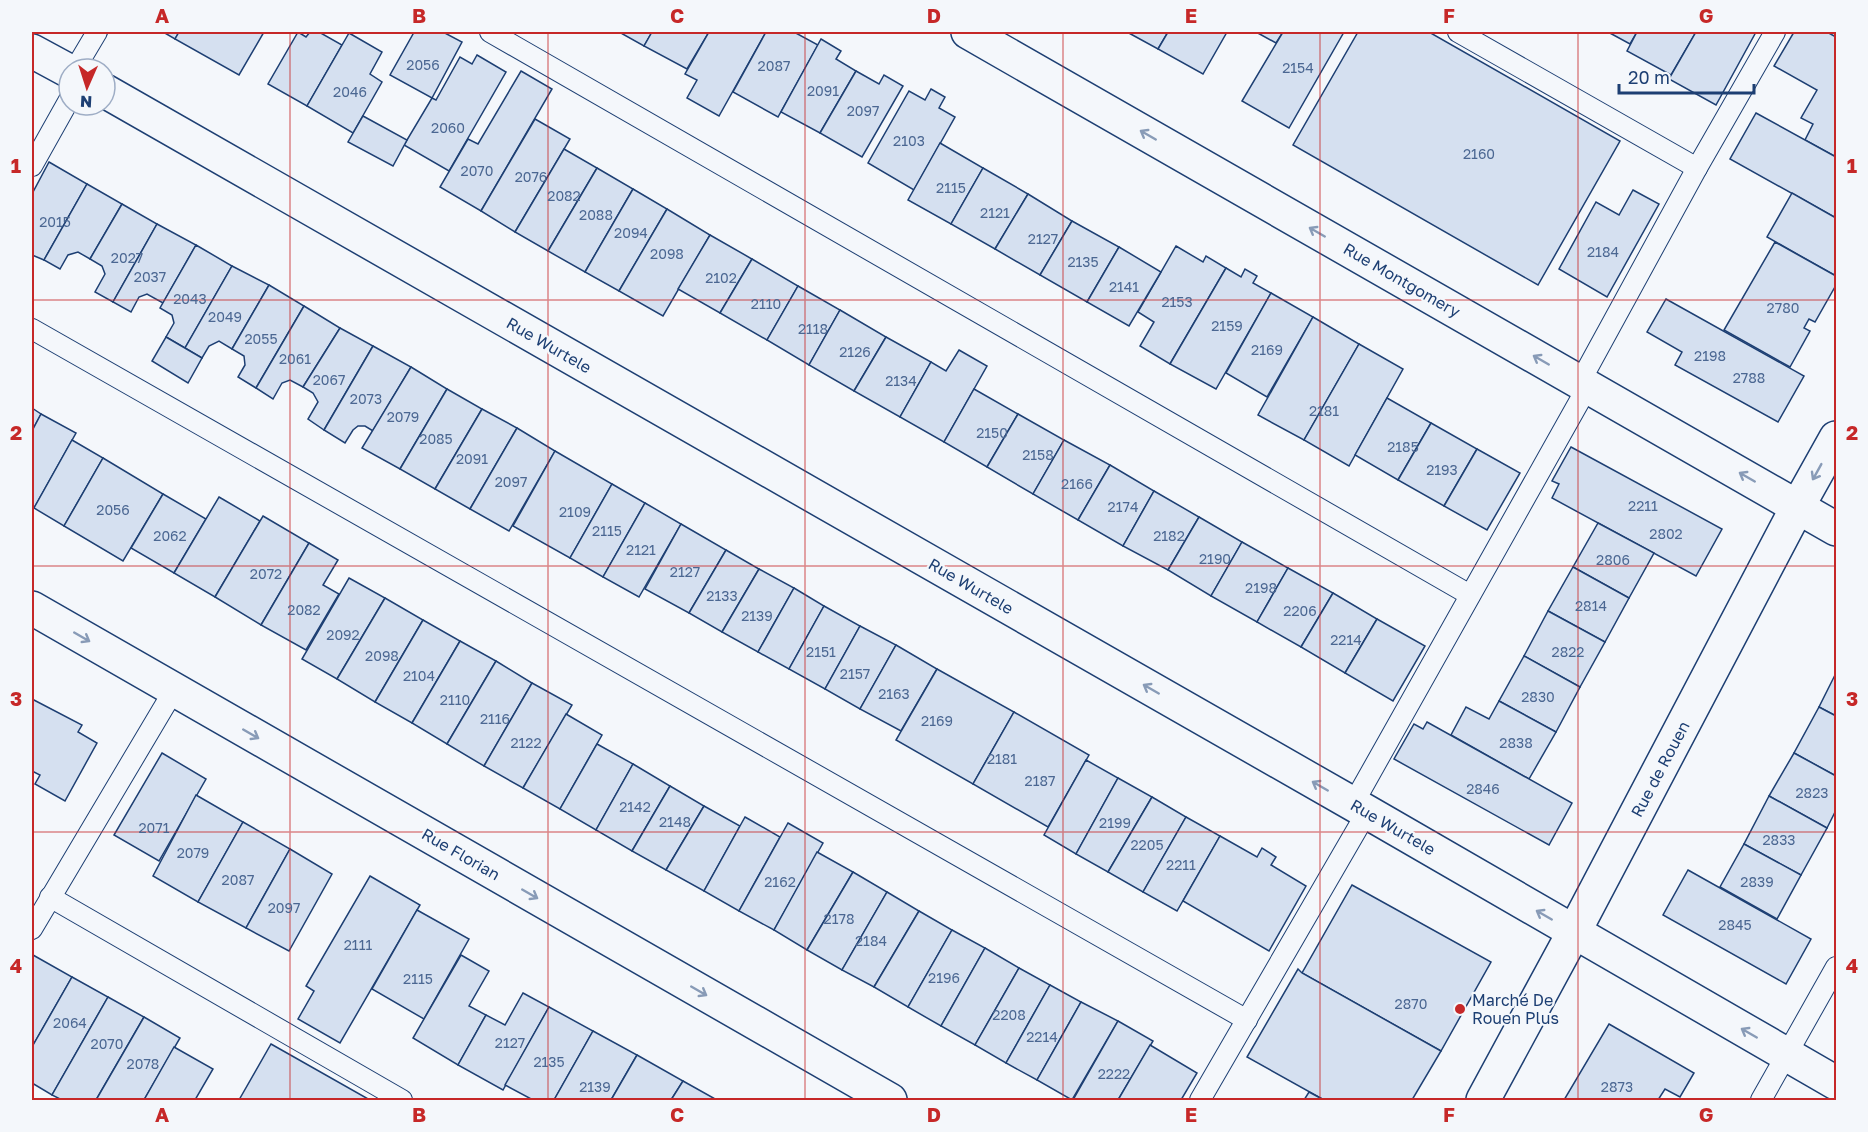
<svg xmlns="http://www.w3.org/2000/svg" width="1868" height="1132" viewBox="0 0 1868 1132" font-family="'Golos Text',sans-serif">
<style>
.building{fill:#d5e0f0;stroke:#1d3f73;stroke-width:1.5}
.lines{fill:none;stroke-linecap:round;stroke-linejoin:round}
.service-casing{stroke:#1d3f73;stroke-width:22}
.minor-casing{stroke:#1d3f73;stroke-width:36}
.service{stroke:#f4f7fb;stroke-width:20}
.minor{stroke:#f4f7fb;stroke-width:33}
.oneway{stroke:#889bb7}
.grid{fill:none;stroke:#c62828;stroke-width:1.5;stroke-opacity:0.55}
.poi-dot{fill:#c62828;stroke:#f4f7fb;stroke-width:2}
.labels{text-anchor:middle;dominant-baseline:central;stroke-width:4.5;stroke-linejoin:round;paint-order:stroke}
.number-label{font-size:14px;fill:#4b6792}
.street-label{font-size:16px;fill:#1d3f73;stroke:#f4f7fb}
.poi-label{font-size:16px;fill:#1d3f73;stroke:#f4f7fb;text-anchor:start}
.neatline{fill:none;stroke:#c62828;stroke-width:2}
.grid-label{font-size:20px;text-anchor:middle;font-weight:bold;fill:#c62828}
</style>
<rect width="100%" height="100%" fill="#f4f7fb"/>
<g class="building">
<path d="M163 32H179L175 39Z"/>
<path d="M179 32H264L239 75 175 39Z"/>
<path d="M298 32 306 37 310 32H319L342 45 307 106 268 84Z"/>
<path d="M410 32H443L462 42 432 98 390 75 413 34Z"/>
<path d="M619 32H652L644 46Z"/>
<path d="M652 32H709L687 69 644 46Z"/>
<path d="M709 32H766L719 116 687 98 697 80 685 74Z"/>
<path d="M766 32H794L818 45 778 117 733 92Z"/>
<path d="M1127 32H1168L1158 49Z"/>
<path d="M1168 32H1227L1203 74 1158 49Z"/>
<path d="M1256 32H1283L1276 43Z"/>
<path d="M1283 32H1344L1289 128 1242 101Z"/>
<path d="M1358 32H1429L1620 141 1538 285 1293 145Z"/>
<path d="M1608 32H1637L1630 44Z"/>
<path d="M1637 32H1696L1671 75 1627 51Z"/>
<path d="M1696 32H1756L1716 105 1669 79Z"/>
<path d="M1794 32H1827L1836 37V157L1805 140 1813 124 1801 118 1817 90 1774 66Z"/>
<path d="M349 33 382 52 370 74 382 82 353 133 307 106Z"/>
<path d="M821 39 841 51 836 59 856 71 820 133 781 112Z"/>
<path d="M477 55 506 72 449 171 404 145 432 98 436 100 460 57 472 64Z"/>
<path d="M521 71 552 89 481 211 440 187 468 139 478 144Z"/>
<path d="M856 71 879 84 884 75 903 86 862 157 820 133Z"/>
<path d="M931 89 945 97 939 108 955 117 914 190 868 163 909 91 925 100Z"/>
<path d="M1756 113 1836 157V218L1730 159Z"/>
<path d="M363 116 407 140 393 166 348 142Z"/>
<path d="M535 119 570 139 515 232 481 211Z"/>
<path d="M940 143 983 168 951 224 908 200Z"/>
<path d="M564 149 597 168 548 251 515 232Z"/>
<path d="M49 162 87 184 44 260 32 255V194Z"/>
<path d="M597 168 633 189 585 272 548 251Z"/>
<path d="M983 168 1028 194 995 249 951 224Z"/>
<path d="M87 184 122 204 90 259 78 252 68 255 60 269 44 260Z"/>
<path d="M633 189 667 209 619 291 585 272Z"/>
<path d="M1633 190 1659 204 1607 297 1559 269 1596 202 1619 215Z"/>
<path d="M1792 193 1836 218V276L1767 237Z"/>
<path d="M1028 194 1072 221 1040 275 995 249Z"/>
<path d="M122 204 157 224 113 302 95 292 105 274 102 266 90 259Z"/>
<path d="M667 209 710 235 663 316 619 291Z"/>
<path d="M1072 221 1119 247 1087 302 1040 275Z"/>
<path d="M157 224 196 245 163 303 147 294 139 297 131 312 113 302Z"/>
<path d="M710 235 752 259 720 313 678 289Z"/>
<path d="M1775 242 1836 276V285L1815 322 1809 319 1804 328 1810 331 1790 367 1724 330Z"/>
<path d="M196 245 232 266 185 348 166 337 174 323 172 315 160 308Z"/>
<path d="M1176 246 1203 262 1206 256 1226 268 1170 364 1140 346 1154 322 1138 312Z"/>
<path d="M1119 247 1161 272 1129 326 1087 302Z"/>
<path d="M752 259 798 286 767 340 720 313Z"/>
<path d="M232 266 269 285 232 349 219 341 209 346 202 358 185 348Z"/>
<path d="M1226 268 1241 277 1245 269 1257 276 1253 283 1271 293 1216 389 1170 364Z"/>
<path d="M269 285 304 306 256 388 238 377 245 365 244 356 232 349Z"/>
<path d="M798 286 840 310 809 365 767 340Z"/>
<path d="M1271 293 1313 317 1267 397 1226 373Z"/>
<path d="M1666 299 1804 376 1778 422 1675 365 1682 352 1647 332Z"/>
<path d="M304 306 340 328 303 387 290 380 282 383 273 399 256 388Z"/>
<path d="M840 310 886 337 854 391 809 365Z"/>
<path d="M1313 317 1359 344 1304 440 1258 415Z"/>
<path d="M340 328 373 346 324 430 308 419 318 402 313 393 303 387Z"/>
<path d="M166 337 202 358 188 383 152 361Z"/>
<path d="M886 337 931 362 900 417 854 391Z"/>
<path d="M1359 344 1403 369 1349 466 1304 440Z"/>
<path d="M373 346 411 367 373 431 365 426H358L353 430 345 443 324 430Z"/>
<path d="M959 350 987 366 944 442 900 417 931 362 946 371Z"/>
<path d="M411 367 447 389 400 469 362 448Z"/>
<path d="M447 389 482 409 435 489 400 469Z"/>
<path d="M974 389 1018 414 987 467 944 442Z"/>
<path d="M1387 398 1431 423 1398 480 1355 455Z"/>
<path d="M32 408 41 414 32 431Z"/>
<path d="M482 409 517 428 470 509 435 489Z"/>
<path d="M41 414 76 433 34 508 32 507V431Z"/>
<path d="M1018 414 1064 440 1033 494 987 467Z"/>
<path d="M1431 423 1477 449 1444 506 1398 480Z"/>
<path d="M517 428 555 451 509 531 470 509Z"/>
<path d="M72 440 103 458 64 526 34 508Z"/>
<path d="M1064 440 1110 465 1078 520 1033 494Z"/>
<path d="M1571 447 1722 529 1696 576 1552 498 1559 484 1552 481Z"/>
<path d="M1477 449 1520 473 1487 530 1444 506Z"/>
<path d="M555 451 612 484 570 558 513 526Z"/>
<path d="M103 458 163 494 123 561 64 526Z"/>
<path d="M1110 465 1154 491 1123 546 1078 520Z"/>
<path d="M612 484 645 503 603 577 570 558Z"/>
<path d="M1154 491 1199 517 1168 570 1123 546Z"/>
<path d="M163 494 206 519 174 573 131 548Z"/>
<path d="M219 497 260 521 215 597 174 573Z"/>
<path d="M645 503 681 524 639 597 603 577Z"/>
<path d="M263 516 309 543 261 625 215 597Z"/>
<path d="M1199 517 1242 542 1211 596 1168 570Z"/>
<path d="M1598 523 1654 553 1629 598 1573 567Z"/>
<path d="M681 524 726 550 689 613 645 589Z"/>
<path d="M1242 542 1288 568 1257 622 1211 596Z"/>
<path d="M309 543 338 560 323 585 339 594 306 650 261 625Z"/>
<path d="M726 550 759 569 722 632 689 613Z"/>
<path d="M1573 567 1629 598 1605 642 1548 611Z"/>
<path d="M1288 568 1333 593 1301 647 1257 622Z"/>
<path d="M759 569 794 588 758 652 722 632Z"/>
<path d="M349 578 385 598 337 679 302 659Z"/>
<path d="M794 588 824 606 789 669 758 652Z"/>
<path d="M1333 593 1377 619 1345 673 1301 647Z"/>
<path d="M385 598 423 620 375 702 337 679Z"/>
<path d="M824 606 860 626 825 689 789 669Z"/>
<path d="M1548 611 1605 642 1580 687 1524 656Z"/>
<path d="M1377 619 1425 646 1393 701 1345 673Z"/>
<path d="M423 620 460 641 412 723 375 702Z"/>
<path d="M860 626 896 645 860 709 825 689Z"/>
<path d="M460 641 496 661 447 744 412 723Z"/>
<path d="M896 645 937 669 901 731 860 709Z"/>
<path d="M1524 656 1580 687 1556 732 1499 701Z"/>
<path d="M496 661 532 683 484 766 447 744Z"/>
<path d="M937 669 1014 712 973 784 896 740Z"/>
<path d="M1836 673V716L1819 707Z"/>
<path d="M532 683 572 705 523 788 484 766Z"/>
<path d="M32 699 82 725 78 732 97 743 65 801 35 784 40 775 32 771Z"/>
<path d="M1499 701 1556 732 1529 779 1451 735 1466 707 1489 719Z"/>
<path d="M1819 707 1836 716V776L1794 753Z"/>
<path d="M1014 712 1089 755 1048 827 973 784Z"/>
<path d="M566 714 602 735 560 809 523 788Z"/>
<path d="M1427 722 1572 803 1549 845 1394 759 1414 724 1423 729Z"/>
<path d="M597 744 633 764 596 830 560 809Z"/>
<path d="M162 753 206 779 159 861 114 835Z"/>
<path d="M1794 753 1836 776V810L1827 828 1769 796Z"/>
<path d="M1086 760 1118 778 1076 854 1044 835Z"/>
<path d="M633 764 670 786 632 851 596 830Z"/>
<path d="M1118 778 1152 797 1108 872 1076 854Z"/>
<path d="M670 786 704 806 666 870 632 851Z"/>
<path d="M196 795 243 822 198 902 153 876Z"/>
<path d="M1769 796 1827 828 1801 875 1744 844Z"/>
<path d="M1152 797 1186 817 1143 892 1108 872Z"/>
<path d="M704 806 740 826 704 891 666 870Z"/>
<path d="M745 817 780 837 739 911 704 891Z"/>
<path d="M1186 817 1220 836 1177 911 1143 892Z"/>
<path d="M243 822 290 849 246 928 198 902Z"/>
<path d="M788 823 823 843 774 930 739 911Z"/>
<path d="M1220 836 1257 857 1262 848 1276 857 1271 865 1306 886 1269 951 1183 901Z"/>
<path d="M1744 844 1801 875 1777 919 1720 887Z"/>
<path d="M290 849 332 874 289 951 246 928Z"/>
<path d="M817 852 853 872 807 950 774 930Z"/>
<path d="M1688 870 1811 939 1786 984 1663 915Z"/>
<path d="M853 872 887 892 842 970 807 950Z"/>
<path d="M370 876 420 905 340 1043 298 1019 314 991 306 986Z"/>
<path d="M1352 885 1491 962 1441 1051 1302 973Z"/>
<path d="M887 892 919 911 874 987 842 970Z"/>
<path d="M417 910 469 939 424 1019 372 989Z"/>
<path d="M919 911 952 930 908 1007 874 987Z"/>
<path d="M952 930 985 948 941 1026 908 1007Z"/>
<path d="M985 948 1019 968 975 1045 941 1026Z"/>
<path d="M33 955 72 977 32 1047V958Z"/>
<path d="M461 955 489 971 469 1006 486 1015 458 1065 413 1038Z"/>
<path d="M1019 968 1050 985 1006 1063 975 1045Z"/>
<path d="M1298 969 1302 973 1441 1051 1412 1100H1324L1247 1057Z"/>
<path d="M72 977 108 997 52 1095 32 1083V1047Z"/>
<path d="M1050 985 1081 1002 1037 1080 1006 1063Z"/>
<path d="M523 993 549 1007 503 1090 458 1065 486 1015 505 1025Z"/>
<path d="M108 997 144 1017 96 1100H62L52 1095Z"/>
<path d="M1081 1002 1118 1021 1072 1100 1037 1080Z"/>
<path d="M549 1007 593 1031 554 1100H533L505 1085Z"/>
<path d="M144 1017 180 1038 144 1100H96Z"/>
<path d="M1118 1021 1153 1041 1118 1100H1073Z"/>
<path d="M1609 1024 1694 1073 1680 1097 1665 1089 1658 1100H1564Z"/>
<path d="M593 1031 637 1055 611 1100H554Z"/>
<path d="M271 1044 370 1100H239Z"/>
<path d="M1150 1045 1197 1073 1181 1100H1118Z"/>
<path d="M174 1047 213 1069 195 1100H144Z"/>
<path d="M637 1055 683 1081 671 1100H611Z"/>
<path d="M683 1081 717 1100H671Z"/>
<path d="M1309 1092 1324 1100H1304Z"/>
</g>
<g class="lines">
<defs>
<g id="service">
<path d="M490 32 1470 595"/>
<path d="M1458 32 1697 168"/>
<path d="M75 69 97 32"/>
<path d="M32 166 69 100"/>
<path d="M32 329 1247 1020"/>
<path d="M1580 382 1697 168 1775 32"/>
<path d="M1353 804 1588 386"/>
<path d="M50 897 402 1100"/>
<path d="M32 929 174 690"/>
<path d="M1200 1100 1367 812"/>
<path d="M1761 1100 1836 967"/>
</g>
<g id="minor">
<path d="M968 32 1836 529"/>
<path d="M32 51 69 71"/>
<path d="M105 91 1367 812 1836 1083"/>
<path d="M32 608 890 1100"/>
<path d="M1483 1100 1574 932 1798 506 1836 438"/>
</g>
</defs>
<use href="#service" class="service-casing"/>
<use href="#minor" class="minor-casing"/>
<use href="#service" class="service"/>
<use href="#minor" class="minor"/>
</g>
<defs><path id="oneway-shaft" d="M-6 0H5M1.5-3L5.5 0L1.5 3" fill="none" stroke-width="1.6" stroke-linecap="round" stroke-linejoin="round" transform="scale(1.5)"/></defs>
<g class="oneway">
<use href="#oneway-shaft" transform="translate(1148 135) rotate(-150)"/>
<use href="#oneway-shaft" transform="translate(1317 232) rotate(-150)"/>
<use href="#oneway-shaft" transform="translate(1541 360) rotate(-150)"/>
<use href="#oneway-shaft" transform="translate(1817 472) rotate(119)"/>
<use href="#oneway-shaft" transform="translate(1747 477) rotate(-150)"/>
<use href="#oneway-shaft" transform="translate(82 637) rotate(30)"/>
<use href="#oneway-shaft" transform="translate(1151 689) rotate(-150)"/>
<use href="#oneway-shaft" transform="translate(251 734) rotate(30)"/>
<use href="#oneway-shaft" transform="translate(1320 786) rotate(-150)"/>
<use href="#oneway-shaft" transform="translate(530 894) rotate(30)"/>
<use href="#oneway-shaft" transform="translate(1544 915) rotate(-150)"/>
<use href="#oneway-shaft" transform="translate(699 991) rotate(30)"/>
<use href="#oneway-shaft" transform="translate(1749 1033) rotate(-150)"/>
</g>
<path class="grid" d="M290 32V1100M548 32V1100M805 32V1100M1063 32V1100M1320 32V1100M1578 32V1100M32 300H1836M32 566H1836M32 832H1836"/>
<circle class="poi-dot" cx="1460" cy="1009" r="6"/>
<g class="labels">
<g class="number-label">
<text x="423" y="64">2056</text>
<text x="774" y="65">2087</text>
<text x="1298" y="67">2154</text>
<text x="823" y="90">2091</text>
<text x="350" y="91">2046</text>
<text x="863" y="110">2097</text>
<text x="448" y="127">2060</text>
<text x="909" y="140">2103</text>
<text x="1479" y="153">2160</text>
<text x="477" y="170">2070</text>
<text x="531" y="176">2076</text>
<text x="951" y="187">2115</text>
<text x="564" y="195">2082</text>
<text x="995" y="212">2121</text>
<text x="596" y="214">2088</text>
<text x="55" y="221">2015</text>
<text x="631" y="232">2094</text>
<text x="1043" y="238">2127</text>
<text x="1603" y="251">2184</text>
<text x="667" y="253">2098</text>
<text x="127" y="257">2027</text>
<text x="1083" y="261">2135</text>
<text x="150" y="276">2037</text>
<text x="721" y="277">2102</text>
<text x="1124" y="286">2141</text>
<text x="190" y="298">2043</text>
<text x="1177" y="301">2153</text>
<text x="766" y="303">2110</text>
<text x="1783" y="307">2780</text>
<text x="225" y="316">2049</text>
<text x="1227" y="325">2159</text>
<text x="813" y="328">2118</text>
<text x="261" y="338">2055</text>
<text x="1267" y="349">2169</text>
<text x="855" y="351">2126</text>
<text x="1710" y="355">2198</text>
<text x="295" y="358">2061</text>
<text x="1749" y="377">2788</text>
<text x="329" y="379">2067</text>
<text x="901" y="380">2134</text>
<text x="366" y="398">2073</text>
<text x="1324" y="410">2181</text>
<text x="403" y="416">2079</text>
<text x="992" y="432">2150</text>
<text x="436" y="438">2085</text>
<text x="1403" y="446">2185</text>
<text x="1038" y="454">2158</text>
<text x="472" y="458">2091</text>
<text x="1442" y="469">2193</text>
<text x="511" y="481">2097</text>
<text x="1077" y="483">2166</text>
<text x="1643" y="505">2211</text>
<text x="1123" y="506">2174</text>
<text x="113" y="509">2056</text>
<text x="575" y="511">2109</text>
<text x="607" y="530">2115</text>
<text x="1666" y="533">2802</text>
<text x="170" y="535">2062</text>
<text x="1169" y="535">2182</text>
<text x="641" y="549">2121</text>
<text x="1215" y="558">2190</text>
<text x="1613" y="559">2806</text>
<text x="685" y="571">2127</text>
<text x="266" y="573">2072</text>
<text x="1261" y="587">2198</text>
<text x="722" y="595">2133</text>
<text x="1591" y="605">2814</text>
<text x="304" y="609">2082</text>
<text x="1300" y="610">2206</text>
<text x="757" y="615">2139</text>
<text x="343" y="634">2092</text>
<text x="1346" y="639">2214</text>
<text x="821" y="651">2151</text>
<text x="1568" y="651">2822</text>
<text x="382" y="655">2098</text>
<text x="855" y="673">2157</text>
<text x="419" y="675">2104</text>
<text x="894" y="693">2163</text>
<text x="1538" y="696">2830</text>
<text x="455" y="699">2110</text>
<text x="495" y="718">2116</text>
<text x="937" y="720">2169</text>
<text x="526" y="742">2122</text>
<text x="1516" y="742">2838</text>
<text x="1002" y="758">2181</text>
<text x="1040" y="780">2187</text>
<text x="1483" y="788">2846</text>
<text x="1812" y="792">2823</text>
<text x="635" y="806">2142</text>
<text x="675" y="821">2148</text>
<text x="1115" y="822">2199</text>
<text x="154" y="827">2071</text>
<text x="1779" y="839">2833</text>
<text x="1147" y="844">2205</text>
<text x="193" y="852">2079</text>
<text x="1181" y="864">2211</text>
<text x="238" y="879">2087</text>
<text x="780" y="881">2162</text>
<text x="1757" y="881">2839</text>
<text x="284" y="907">2097</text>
<text x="839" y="918">2178</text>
<text x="1735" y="924">2845</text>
<text x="871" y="940">2184</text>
<text x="358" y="944">2111</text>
<text x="944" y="977">2196</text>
<text x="418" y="978">2115</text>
<text x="1411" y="1003">2870</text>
<text x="1009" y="1014">2208</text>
<text x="70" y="1022">2064</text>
<text x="1042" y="1036">2214</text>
<text x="510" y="1042">2127</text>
<text x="107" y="1043">2070</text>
<text x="549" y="1061">2135</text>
<text x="143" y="1063">2078</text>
<text x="1114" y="1073">2222</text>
<text x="595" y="1086">2139</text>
<text x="1617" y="1086">2873</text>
</g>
<g class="street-label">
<text transform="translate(1402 280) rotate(30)">Rue Montgomery</text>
<text transform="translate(549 345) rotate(30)">Rue Wurtele</text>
<text transform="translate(971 586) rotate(30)">Rue Wurtele</text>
<text transform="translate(1660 769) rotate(-62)">Rue de Rouen</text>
<text transform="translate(1393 827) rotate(30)">Rue Wurtele</text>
<text transform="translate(461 854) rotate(30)">Rue Florian</text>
</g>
<g class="poi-label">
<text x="1472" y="1000">Marché De<tspan x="1472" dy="18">Rouen Plus</tspan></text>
</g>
</g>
<rect width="1868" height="1132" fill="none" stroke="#f4f7fb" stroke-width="66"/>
<g transform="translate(87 87) rotate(183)"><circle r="28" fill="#f4f7fb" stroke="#9eadc5" stroke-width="1.5"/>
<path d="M0-4.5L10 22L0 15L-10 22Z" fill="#c62828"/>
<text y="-9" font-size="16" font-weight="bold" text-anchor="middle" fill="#1d3f73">N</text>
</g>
<path d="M1619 84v9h135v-9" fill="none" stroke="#1d3f73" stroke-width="3"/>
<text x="1628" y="84" font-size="18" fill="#1d3f73" stroke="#f4f7fb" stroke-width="4.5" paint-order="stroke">20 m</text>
<rect x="33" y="33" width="1802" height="1066" class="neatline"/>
<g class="grid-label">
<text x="162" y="23">A</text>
<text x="419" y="23">B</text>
<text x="677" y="23">C</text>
<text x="934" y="23">D</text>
<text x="1191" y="23">E</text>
<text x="1449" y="23">F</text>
<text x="1706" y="23">G</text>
<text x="16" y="173">1</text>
<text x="1852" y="173">1</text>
<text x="16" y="440">2</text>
<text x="1852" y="440">2</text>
<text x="16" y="706">3</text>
<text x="1852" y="706">3</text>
<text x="16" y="973">4</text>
<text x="1852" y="973">4</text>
<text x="162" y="1122">A</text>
<text x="419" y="1122">B</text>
<text x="677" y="1122">C</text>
<text x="934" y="1122">D</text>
<text x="1191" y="1122">E</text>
<text x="1449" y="1122">F</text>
<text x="1706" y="1122">G</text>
</g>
</svg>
